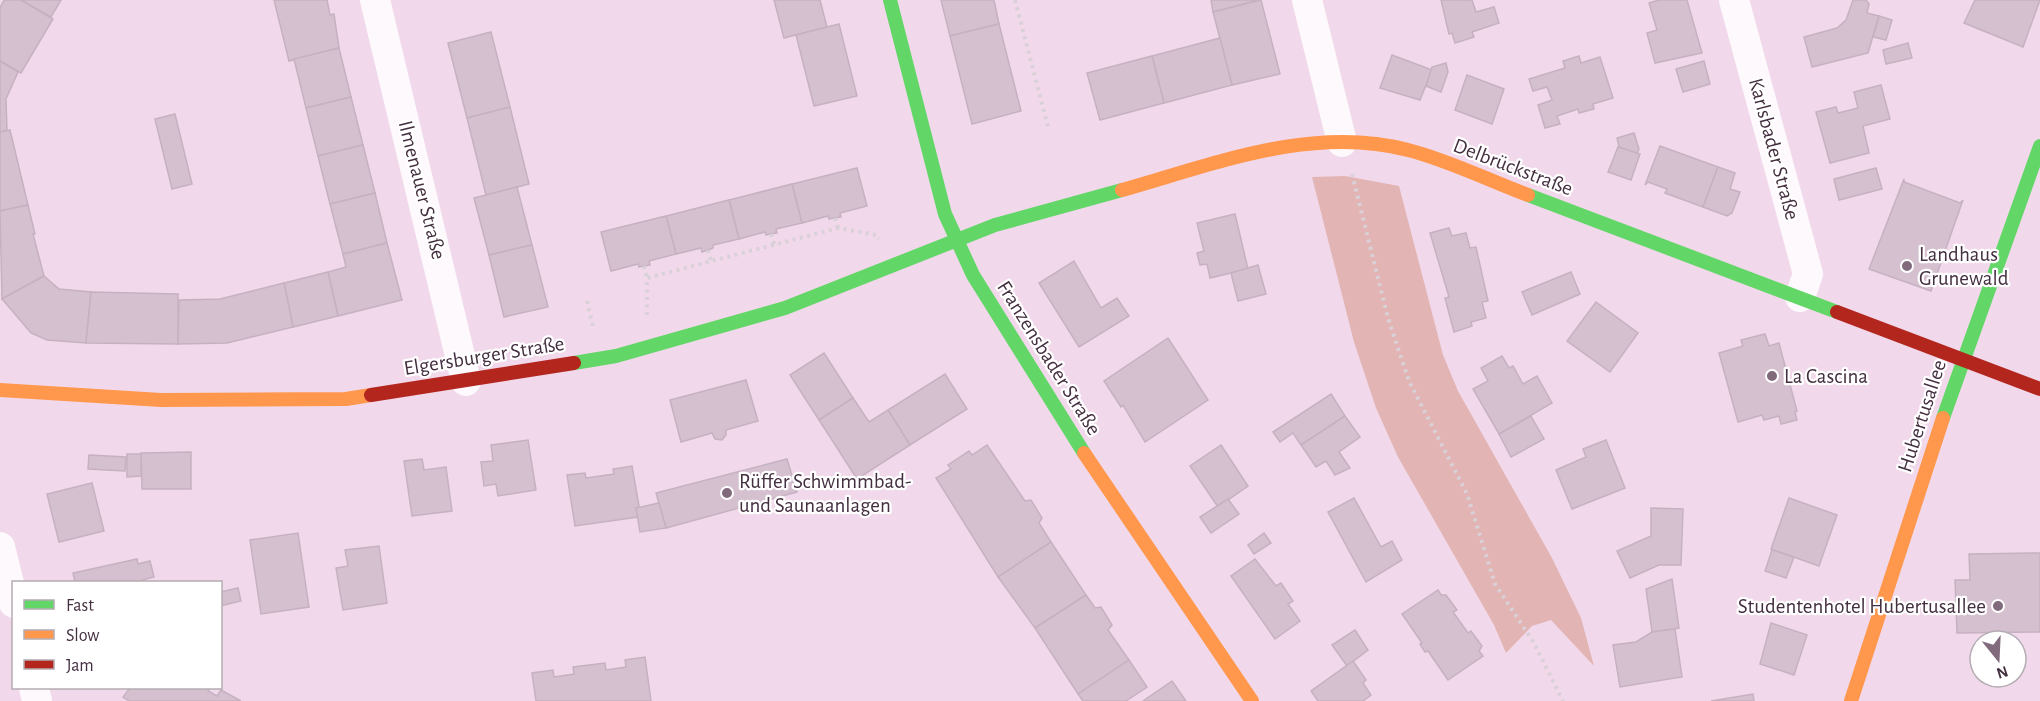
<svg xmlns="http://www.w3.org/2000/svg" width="2040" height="701" viewBox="0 0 2040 701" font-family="'Alegreya Sans',sans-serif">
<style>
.forest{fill:#e2b4b3}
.building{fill:#d5c0d0;stroke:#c6b1c1;stroke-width:1.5}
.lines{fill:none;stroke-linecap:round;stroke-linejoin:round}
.path{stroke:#d9d1d7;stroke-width:4;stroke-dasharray:3 4.5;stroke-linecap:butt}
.street{stroke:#fdf9fc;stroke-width:30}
.fast{stroke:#63d668;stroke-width:14}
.slow{stroke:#ff974d;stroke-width:14}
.jam{stroke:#b3261e;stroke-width:14}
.poi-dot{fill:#816a7c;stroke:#fff;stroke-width:2}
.labels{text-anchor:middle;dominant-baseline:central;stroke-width:4.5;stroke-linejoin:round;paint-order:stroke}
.street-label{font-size:21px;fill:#442f40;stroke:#fff}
.poi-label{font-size:21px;fill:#442f40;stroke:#fff;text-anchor:start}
</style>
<rect width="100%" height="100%" fill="#f1d9eb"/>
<path class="forest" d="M1345 176 1399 186 1443 355 1458 391 1552 558 1581 618 1594 666 1551 620 1532 626 1506 653 1494 625 1398 457 1376 408 1354 342 1312 177Z"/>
<g class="building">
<path d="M4 0H21L53 19 21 73 0 61V8Z"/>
<path d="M21 0H61L51 17Z"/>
<path d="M274 0H327L330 15 334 14 339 48 289 61Z"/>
<path d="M774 0H820L827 27 784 38Z"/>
<path d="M941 0H994L999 24 950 36Z"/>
<path d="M1211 0H1259L1213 12Z"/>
<path d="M1261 0 1280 74 1232 85 1213 12Z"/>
<path d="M1441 0H1472L1476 12 1494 7 1499 23 1472 32 1474 37 1455 43 1452 33 1449 34Z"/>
<path d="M1659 0H1687L1702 53 1655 63 1647 33 1657 30 1649 3Z"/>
<path d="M1853 0H1866L1869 4 1867 13 1879 16 1868 53 1812 67 1804 37 1837 28 1846 20Z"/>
<path d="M1975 0H2040L2023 47 1964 23Z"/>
<path d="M1879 16 1892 20 1886 40 1873 37Z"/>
<path d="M839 24 857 96 814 106 796 35Z"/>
<path d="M999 24 1021 111 972 124 950 36Z"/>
<path d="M491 32 510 107 467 118 448 43Z"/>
<path d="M1220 38 1232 85 1164 103 1152 56Z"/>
<path d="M1908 43 1912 58 1886 64 1883 50Z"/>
<path d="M339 48 351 97 306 108 294 59Z"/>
<path d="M1392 55 1432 70 1420 100 1380 88Z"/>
<path d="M1152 56 1164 103 1100 120 1087 73Z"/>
<path d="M1579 56 1581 63 1600 57 1613 98 1593 104 1594 109 1579 113 1578 109 1557 116 1560 124 1545 128 1538 105 1552 100 1547 87 1533 91 1529 79 1565 68 1563 61Z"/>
<path d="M0 61 18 72 6 99 7 130 0 132Z"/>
<path d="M1704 61 1710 84 1683 92 1676 69Z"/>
<path d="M1446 63 1448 72 1441 92 1426 86 1432 67Z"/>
<path d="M1467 75 1504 89 1492 124 1455 110Z"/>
<path d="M1881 85 1890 119 1863 126 1869 153 1830 163 1816 112 1836 107 1838 113 1858 108 1854 92Z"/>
<path d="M351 97 363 145 318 156 306 108Z"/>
<path d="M510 107 529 184 486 195 467 118Z"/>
<path d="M175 114 192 184 172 189 155 119Z"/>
<path d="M10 130 28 205 0 211V132Z"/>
<path d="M1634 133 1639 149 1637 154 1619 147 1617 138Z"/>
<path d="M363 145 375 193 330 204 318 156Z"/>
<path d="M1660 146 1718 167 1703 207 1665 193 1667 189 1648 182 1645 185Z"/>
<path d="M1618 147 1640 154 1631 180 1608 172Z"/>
<path d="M1718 167 1735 173 1730 189 1740 192 1732 213 1727 216 1703 207Z"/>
<path d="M857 168 867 206 840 213 841 217 829 219 828 216 802 223 792 184Z"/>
<path d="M1876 168 1882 189 1839 200 1834 179Z"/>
<path d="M1904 179V182L1960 203 1963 200 1931 291 1869 269Z"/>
<path d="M792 184 802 223 776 229 777 233 766 235 765 232 739 239 729 200Z"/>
<path d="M517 187 532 245 489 255 474 198Z"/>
<path d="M375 193 387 243 343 254 330 204Z"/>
<path d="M729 200 739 239 713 245V248L708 250 702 252 701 248 676 254 666 216Z"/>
<path d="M28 205 35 234H33L44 276 2 299 0 211Z"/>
<path d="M1235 214 1248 269 1210 278 1207 264 1200 265 1197 253 1204 251 1197 223Z"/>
<path d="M666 216 676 254 649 261 650 265 639 267 638 264 611 271 601 232Z"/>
<path d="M1449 228 1452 236 1466 233 1470 248 1476 247 1488 301 1482 302 1486 318 1471 322 1472 326 1454 332 1445 298 1449 297 1430 233Z"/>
<path d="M387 243 402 300 338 316 328 272 346 267 343 254Z"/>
<path d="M532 245 548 307 504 317 489 255Z"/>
<path d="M1074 261 1101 308 1117 298 1129 316 1079 347 1039 283Z"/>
<path d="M1258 265 1266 294 1238 301 1231 273Z"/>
<path d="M328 272 338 316 293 327 284 283Z"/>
<path d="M1571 272 1580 294 1532 315 1522 292Z"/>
<path d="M44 276 59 289 91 292 86 343 47 340 31 333 2 299Z"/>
<path d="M284 283 293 327 227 343 178 344 179 300 220 299Z"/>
<path d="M91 292 178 294V344L86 343Z"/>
<path d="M1596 302 1638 333 1610 372 1567 341Z"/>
<path d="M1765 334 1769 346 1779 343 1797 411 1795 412 1797 420 1781 424 1779 416 1764 420 1762 415 1738 422 1719 353 1743 346 1741 340Z"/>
<path d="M1168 338 1208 400 1145 442 1123 405 1121 407 1104 381Z"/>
<path d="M824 353 853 398 819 420 790 375Z"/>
<path d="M1502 356 1509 368 1513 366 1523 384 1537 376 1552 403 1499 434 1473 389 1488 381 1481 368Z"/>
<path d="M945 374 967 409 910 445 888 410Z"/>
<path d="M746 380 758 421 726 430V435L722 440 715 439 712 433 681 442 670 400Z"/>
<path d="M1331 394 1345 416 1301 445 1293 433 1280 442 1273 432Z"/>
<path d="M853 398 869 422 888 410 910 445 857 479 819 420Z"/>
<path d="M1345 416 1360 437 1339 452 1350 468 1335 475 1326 461 1316 467 1301 445Z"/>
<path d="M1531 416 1544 439 1511 457 1499 434Z"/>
<path d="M528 440 536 490 498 496 496 484 484 486 481 462 493 461 491 445Z"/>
<path d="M1606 440 1625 488 1572 509 1556 470 1586 457 1583 449Z"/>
<path d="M987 445 1025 501 1031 500 1042 518 1039 523 1051 542 998 577 936 478 951 469 948 465 969 451 972 455Z"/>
<path d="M1221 445 1248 486 1218 507 1190 466Z"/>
<path d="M191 452V489H142L141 453Z"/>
<path d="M127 454H141V476L127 477Z"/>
<path d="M89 455 126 457 125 471 88 469Z"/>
<path d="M422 459 424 470 446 467 452 511 412 516 404 461Z"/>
<path d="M787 459 797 492 666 528 656 493Z"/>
<path d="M632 466 639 506 636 508 638 517 575 526 567 475 585 473 586 478 614 474 613 469Z"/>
<path d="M92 483 104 531 59 542 47 494Z"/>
<path d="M1354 498 1381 547 1392 541 1402 560 1366 582 1328 512Z"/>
<path d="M1789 498 1837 515 1819 566 1771 549Z"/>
<path d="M1228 499 1239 514 1211 533 1200 517Z"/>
<path d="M659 503 666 528 640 532 636 508Z"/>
<path d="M1651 508 1683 509 1681 565H1659L1630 578 1617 551 1651 536Z"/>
<path d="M298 533 309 607 261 614 250 540Z"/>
<path d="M1264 533 1271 543 1254 554 1248 545Z"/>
<path d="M1051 542 1086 595 1035 628 998 577Z"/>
<path d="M379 546 387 603 343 610 336 568 348 566 345 550Z"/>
<path d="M1772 550 1794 557 1786 578 1765 571Z"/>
<path d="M2040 553V632L1957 633 1955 580H1970L1969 554Z"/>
<path d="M137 559 138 564 150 561 154 577 142 580 143 582H75L73 573Z"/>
<path d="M1255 559 1276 586 1281 583 1293 601 1288 604 1300 621 1275 639 1231 576Z"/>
<path d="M1672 579 1679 628 1652 632 1646 589Z"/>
<path d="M238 588 241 601 220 606V592Z"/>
<path d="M1438 590 1441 595H1446L1457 610 1453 612 1468 633 1471 631 1482 646 1479 651 1483 656 1448 680 1428 651 1425 652 1420 644 1422 643 1402 614Z"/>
<path d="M1086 595 1095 608 1101 607 1112 625 1108 630 1129 660 1078 694 1035 628Z"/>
<path d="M1771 623 1807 635 1794 675 1760 664Z"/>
<path d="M1675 629 1682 677 1620 687 1613 645 1636 642 1652 632Z"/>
<path d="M1355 630 1368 650 1347 666 1332 645Z"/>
<path d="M645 657 651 701H536L532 673 553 670 554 677 574 674 573 667 605 663 606 670 626 667 625 660Z"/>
<path d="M1129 660 1147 687 1126 701H1083L1078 694Z"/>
<path d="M1353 661 1366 680 1363 683 1371 695 1363 701H1318L1311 691Z"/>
<path d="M1172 681 1186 701H1143Z"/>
<path d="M130 688H210L208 691 217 696 221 690 241 701H129L123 697Z"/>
<path d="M1753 694 1754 701H1711Z"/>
</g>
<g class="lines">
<g class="path">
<path d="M1015 0 1048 127"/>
<path d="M1352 174 1388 318 1409 381 1467 494 1495 584 1534 643 1563 701"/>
<path d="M835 218 838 228"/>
<path d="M771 234 774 244"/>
<path d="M708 250 711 261"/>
<path d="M644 266 647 278"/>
<path d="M587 301 593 327"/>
<path d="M647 315V278L838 228 877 235 879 239"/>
</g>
<g class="street">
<path d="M375 0 466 381"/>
<path d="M1307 0 1342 142"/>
<path d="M1734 0 1808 274 1800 297"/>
<path d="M0 547 14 603"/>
<path d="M34 688 37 701"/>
</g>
<g class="fast">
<path d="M890 0 945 214 973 275 1084 453"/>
<path d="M1528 195 1837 312"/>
<path d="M574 363 616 356 785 308 995 225 1122 190"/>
<path d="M1943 418 2040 146"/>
</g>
<g class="slow">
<path d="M1122 190C1215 164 1311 125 1408 150 1448 160 1490 181 1528 195"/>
<path d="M0 390 161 400 346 399 371 395"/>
<path d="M1084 453 1252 701"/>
<path d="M1851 701 1943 418"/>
</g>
<g class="jam">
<path d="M1837 312 2040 389"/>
<path d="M371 395 574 363"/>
</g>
</g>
<g class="poi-dot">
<circle cx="1907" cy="266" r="6"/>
<circle cx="1772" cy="376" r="6"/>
<circle cx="727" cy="493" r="6"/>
<circle cx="1998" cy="606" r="6"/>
</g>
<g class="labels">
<g class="street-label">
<text transform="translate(1774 149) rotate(75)">Karlsbader Straße</text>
<text transform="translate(1513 167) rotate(21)">Delbrückstraße</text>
<text transform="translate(422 190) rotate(76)">Ilmenauer Straße</text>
<text transform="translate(484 356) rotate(-9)">Elgersburger Straße</text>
<text transform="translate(1049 358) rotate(58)">Franzensbader Straße</text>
<text transform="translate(1922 416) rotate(-72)">Hubertusallee</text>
</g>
<g class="poi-label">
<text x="1919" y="254">Landhaus<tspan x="1919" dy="24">Grunewald</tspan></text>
<text x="1784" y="376">La Cascina</text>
<text x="739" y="481">Rüffer Schwimmbad-<tspan x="739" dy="24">und Saunaanlagen</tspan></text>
<text x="1986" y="606" text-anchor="end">Studentenhotel Hubertusallee</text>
</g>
</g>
<rect x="12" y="581" width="210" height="108" fill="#ffffff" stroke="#b4acb3" stroke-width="1.5"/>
<rect x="24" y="600" width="30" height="9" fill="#63d668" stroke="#b4acb3" stroke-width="1.5"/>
<text x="66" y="611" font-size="18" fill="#442f40">Fast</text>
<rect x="24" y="630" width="30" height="9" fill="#ff974d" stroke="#b4acb3" stroke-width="1.5"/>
<text x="66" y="641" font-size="18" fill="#442f40">Slow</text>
<rect x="24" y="660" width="30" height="9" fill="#b3261e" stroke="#b4acb3" stroke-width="1.5"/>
<text x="66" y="671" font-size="18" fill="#442f40">Jam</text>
<g transform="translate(1998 659) rotate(162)"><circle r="28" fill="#ffffff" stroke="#b4acb3" stroke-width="1.5"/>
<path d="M0-4.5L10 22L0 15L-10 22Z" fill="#816a7c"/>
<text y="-9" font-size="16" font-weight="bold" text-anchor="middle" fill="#442f40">N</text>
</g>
</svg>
